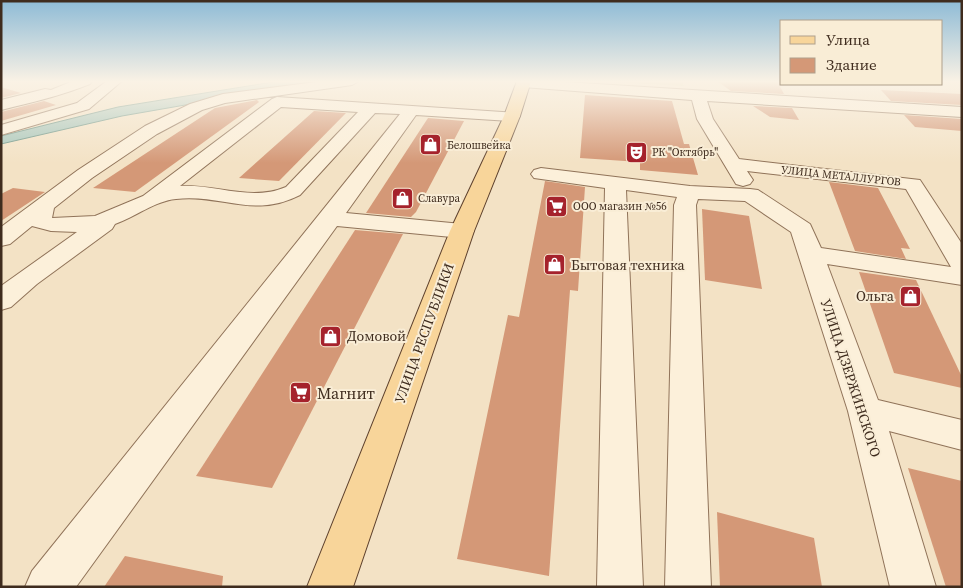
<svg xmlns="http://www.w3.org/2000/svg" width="963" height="588" viewBox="0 0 963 588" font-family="'Source Serif 4',serif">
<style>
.green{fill:#cfd297}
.water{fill:#a7c6bb;stroke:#6c9588}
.building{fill:#d49877}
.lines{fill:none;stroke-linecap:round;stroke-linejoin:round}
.minor-casing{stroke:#907359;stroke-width:2}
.major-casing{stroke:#5e412d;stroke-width:2}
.minor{fill:#fcf0da;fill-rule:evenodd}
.major{fill:#f8d59a;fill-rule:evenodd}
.labels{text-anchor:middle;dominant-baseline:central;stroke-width:4;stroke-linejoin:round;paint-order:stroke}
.far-poi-label{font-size:11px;fill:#3f2c1e;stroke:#f9edd6;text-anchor:start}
.far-street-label{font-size:11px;fill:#3f2c1e;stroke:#f9edd6}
.poi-label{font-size:14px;fill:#3f2c1e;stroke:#f9edd6;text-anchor:start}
.street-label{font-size:14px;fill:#3f2c1e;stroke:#f9edd6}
.near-poi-label{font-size:16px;fill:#3f2c1e;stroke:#f9edd6;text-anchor:start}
</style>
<rect width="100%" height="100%" fill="#f3e2c5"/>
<path class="green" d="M594 81H682L684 86Z"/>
<path class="water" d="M279 81H323L122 116 1 144V136L118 107Z"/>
<g class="building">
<path d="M717 81H777L784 94 731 91Z"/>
<path d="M1 87 21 93 1 98Z"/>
<path d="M881 90 962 94V105L891 101Z"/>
<path d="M585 95 672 101 684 144H689L698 175 640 170V162L580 158Z"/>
<path d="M257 100 259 102 135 192 93 188 215 108Z"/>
<path d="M44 101 56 105 1 121V112Z"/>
<path d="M753 106 792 108 799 120 770 117Z"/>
<path d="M314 111 346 113 279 181 239 178Z"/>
<path d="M904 115 962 119V131L915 127Z"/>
<path d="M428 118 464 121 416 212 411 217 366 213Z"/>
<path d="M545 181 585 187 578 291 570 290 549 576 457 559 508 315 519 317Z"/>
<path d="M829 182 878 188 910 249 901 248 906 259 855 251Z"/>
<path d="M13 188 45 192 1 221V194Z"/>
<path d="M702 209 749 216 762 289 705 280Z"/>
<path d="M355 230 403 234 272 488 196 476Z"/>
<path d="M859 272 916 280 962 377V388L894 373Z"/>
<path d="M908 468 962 481V587H946Z"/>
<path d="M717 512 814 538 822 587H720Z"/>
<path d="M125 556 223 576 222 587H104Z"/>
</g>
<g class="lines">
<defs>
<g id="minor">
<path d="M73 81H92L90 84C60 96 33 102 1 110V100L45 89 51 90Z"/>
<path d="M107 81H122L89 109 1 135V125L77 103Z"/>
<path d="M324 81H359L352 85 225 103 202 110 157 134 92 178 54 208 52 218 95 216 143 196 272 99 277 97 518 113 520 116 518 119 512 121 416 115 346 213 462 224 470 226 474 231 470 236 462 238 337 226 76 587H25L32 571 400 114 375 113 300 195C253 219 223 194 176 199 155 201 135 217 115 224L112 229 37 284 11 307 1 310V286L77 232 51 231 32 226 10 244 1 246V227L78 170 145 126 190 104 223 94ZM281 107 358 112 286 187C251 202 216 184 180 186Z"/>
<path d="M518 81H549L962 107V117L707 101 713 119 739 159 920 180 962 244V285L827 264 878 400 962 420V450L889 431 936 587H890L848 411 791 232 745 201 698 199 696 205 711 587H665L674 205 677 197 626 190 643 587H597L605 188 534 178 531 174 534 170 541 168 690 186 750 189 758 190 810 224 821 248 951 267 906 189 747 171 753 180 750 184 743 186 736 184 697 119 692 100 523 87 518 86 516 83Z"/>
</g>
<path id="major" d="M517 81H531L520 116 474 231 353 587H307L450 231 504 116Z"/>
</defs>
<use href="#minor" class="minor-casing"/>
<use href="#major" class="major-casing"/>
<use href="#minor" class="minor"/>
<use href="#major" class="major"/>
</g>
<linearGradient id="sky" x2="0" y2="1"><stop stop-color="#8ebbd6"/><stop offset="0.5" stop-color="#faf2e5"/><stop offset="1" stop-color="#faf2e5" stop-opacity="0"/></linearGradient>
<rect width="963" height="163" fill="url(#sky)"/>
<defs>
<symbol id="shop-square" viewBox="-11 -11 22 22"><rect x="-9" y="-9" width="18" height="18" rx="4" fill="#a5222c" stroke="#f9edd6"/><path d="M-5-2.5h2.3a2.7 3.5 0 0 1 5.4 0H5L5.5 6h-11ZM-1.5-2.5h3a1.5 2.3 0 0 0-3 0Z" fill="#fff"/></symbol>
<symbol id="theatre-square" viewBox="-11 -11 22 22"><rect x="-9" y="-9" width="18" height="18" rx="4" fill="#a5222c" stroke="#f9edd6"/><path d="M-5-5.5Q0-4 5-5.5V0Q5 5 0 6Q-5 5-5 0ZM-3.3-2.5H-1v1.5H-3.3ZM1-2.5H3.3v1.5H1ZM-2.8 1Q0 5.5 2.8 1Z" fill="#fff"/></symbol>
<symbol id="supermarket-square" viewBox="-11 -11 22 22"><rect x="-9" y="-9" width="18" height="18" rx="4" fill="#a5222c" stroke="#f9edd6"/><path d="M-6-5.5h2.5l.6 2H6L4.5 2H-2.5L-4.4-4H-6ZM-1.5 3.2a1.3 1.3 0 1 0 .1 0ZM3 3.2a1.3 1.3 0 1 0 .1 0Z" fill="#fff"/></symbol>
</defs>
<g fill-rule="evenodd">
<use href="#shop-square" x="418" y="132" width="25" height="25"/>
<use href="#theatre-square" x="624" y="140" width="25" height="25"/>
<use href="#shop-square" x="390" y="186" width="25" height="25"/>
<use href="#supermarket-square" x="544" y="194" width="25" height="25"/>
<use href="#shop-square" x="542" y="252" width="25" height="25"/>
<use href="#shop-square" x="898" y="284" width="25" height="25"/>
<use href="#shop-square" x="318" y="324" width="25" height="25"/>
<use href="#supermarket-square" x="288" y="380" width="25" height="25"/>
</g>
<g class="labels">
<g class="far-poi-label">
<text x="447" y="145">Белошвейка</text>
<text x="652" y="152">РК "Октябрь"</text>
<text x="418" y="198">Славура</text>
<text x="573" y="206">ООО магазин №56</text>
</g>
<g class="far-street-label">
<text transform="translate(841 176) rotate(6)">УЛИЦА МЕТАЛЛУРГОВ</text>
</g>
<g class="poi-label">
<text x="571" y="265">Бытовая техника</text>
<text x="894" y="296" text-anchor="end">Ольга</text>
<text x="347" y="336">Домовой</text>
</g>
<g class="street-label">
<text transform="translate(424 333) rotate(-70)">УЛИЦА РЕСПУБЛИКИ</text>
<text transform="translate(851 378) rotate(72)">УЛИЦА ДЗЕРЖИНСКОГО</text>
</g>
<g class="near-poi-label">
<text x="317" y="393">Магнит</text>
</g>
</g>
<rect width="963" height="588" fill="none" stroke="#3f2c1e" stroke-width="5"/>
<rect x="780" y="20" width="162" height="65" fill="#f9edd6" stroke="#afa08c"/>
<rect x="790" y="36" width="25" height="8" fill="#f8d59a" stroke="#afa08c"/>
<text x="826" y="45" font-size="15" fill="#3f2c1e">Улица</text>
<rect x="790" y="58" width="25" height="15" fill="#d49877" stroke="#afa08c"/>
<text x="826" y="70" font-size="15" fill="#3f2c1e">Здание</text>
</svg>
